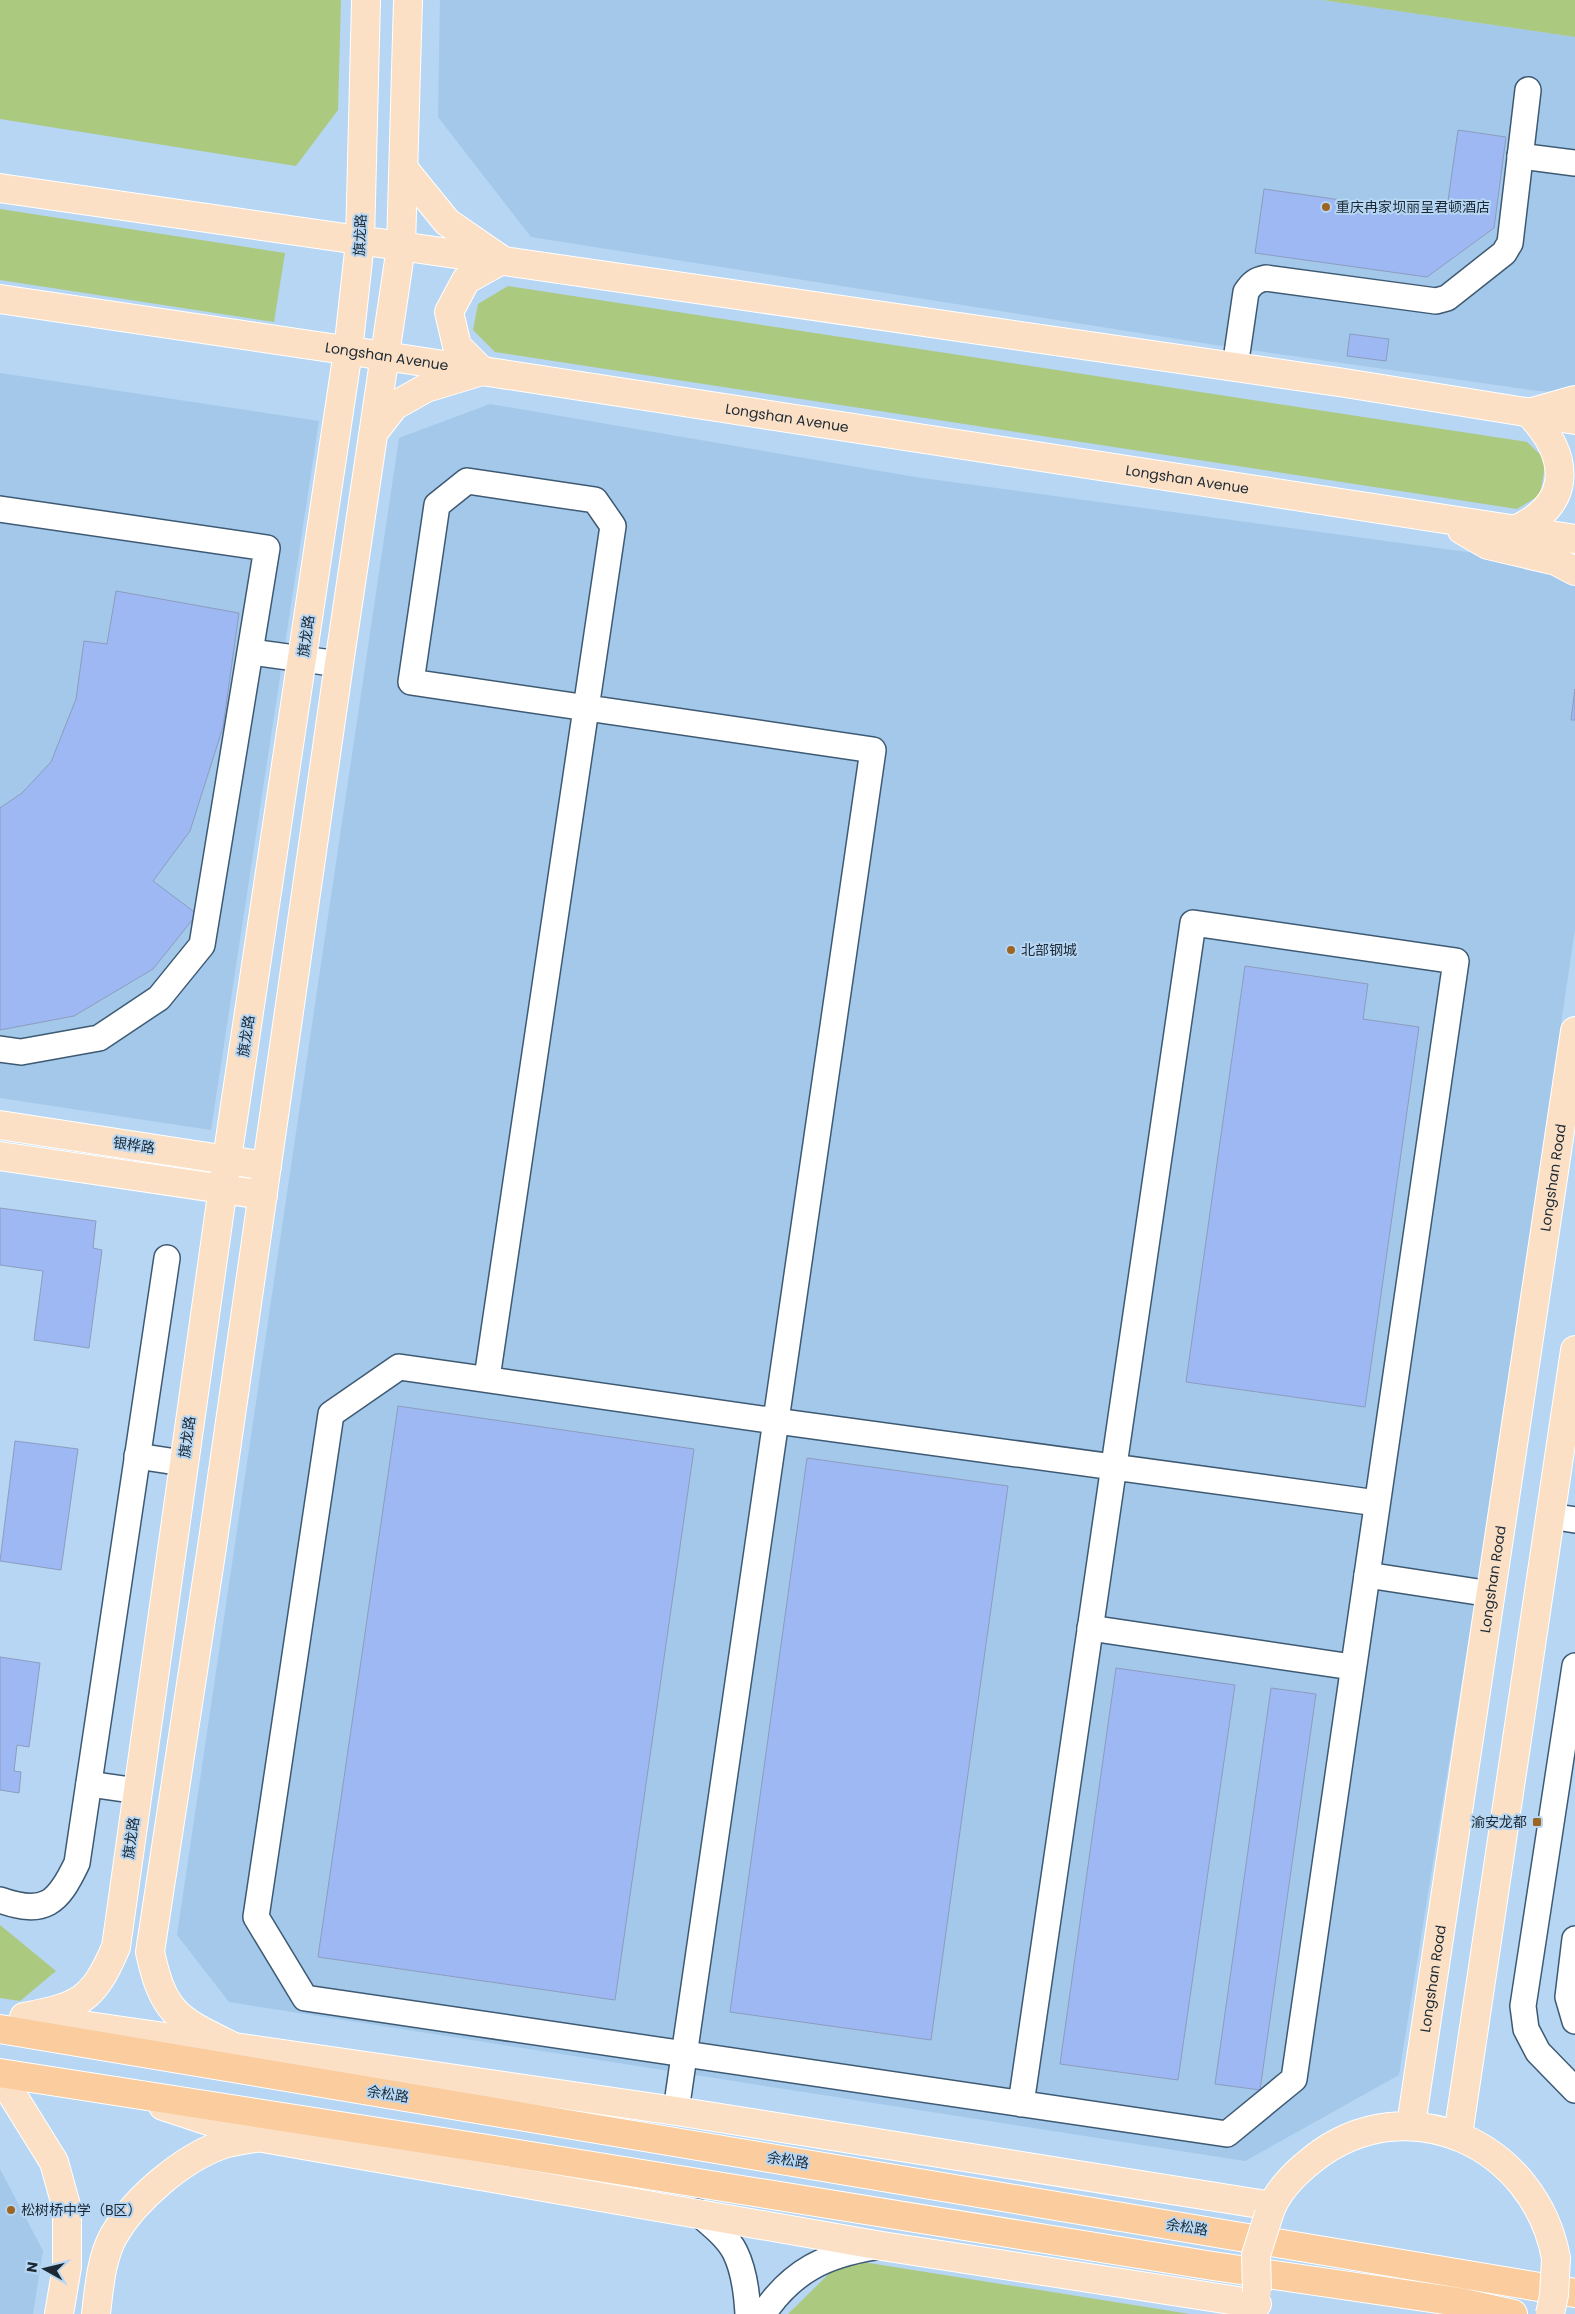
<svg xmlns="http://www.w3.org/2000/svg" width="1575" height="2314" viewBox="0 0 1575 2314" font-family="Poppins,'Noto Sans SC',sans-serif">
<style>
.built{fill:#a3c8ea}
.green{fill:#acc980}
.building{fill:#9eb8f4;stroke:#8c9cbe}
.lines{fill:none;stroke-linecap:round;stroke-linejoin:round}
.minor-casing{stroke:#3e5a73;stroke-width:28}
.major-casing{stroke:#fff;stroke-width:30}
.highway-casing{stroke:#fff;stroke-width:30}
.minor{stroke:#fff;stroke-width:25}
.major{stroke:#fce0c5;stroke-width:28}
.highway{stroke:#facc9e;stroke-width:28}
.major-bridge-casing{stroke:#fff;stroke-width:30;stroke-linecap:butt}
.major-bridge{stroke:#fce0c5;stroke-width:28}
.poi-dot{fill:#9d6521;stroke:#b6d6f3;stroke-width:2}
.labels{text-anchor:middle;dominant-baseline:central;stroke-width:4;stroke-linejoin:round;paint-order:stroke}
.poi-label{font-size:14px;fill:#1c2934;stroke:#b6d6f3;text-anchor:start}
.street-label{font-size:14px;fill:#1c2934;stroke:#b6d6f3}
</style>
<rect width="100%" height="100%" fill="#b6d6f3"/>
<g class="built">
<path d="M440 0H1322L1575 37V389L1558 392 1538 391 1216 345 531 237 438 117Z"/>
<path d="M0 373 319 421 211 1130 0 1098Z"/>
<path d="M490 404 915 477 1511 558 1575 585V929L1486 1531 1399 2075 1245 2161 229 2002 177 1935 399 438Z"/>
<path d="M0 2169 43 2251 33 2314H0Z"/>
</g>
<g class="green">
<path d="M0 0H341L338 110 296 166 0 119Z"/>
<path d="M1322 0H1575V37Z"/>
<path d="M0 209 285 253 274 322 0 280Z"/>
<path d="M508 286 1527 442 1546 460 1540 495 1517 509 495 352 473 330 478 304Z"/>
<path d="M0 1925 56 1971 20 2001 0 1998Z"/>
<path d="M844 2259 1190 2314H788Z"/>
</g>
<g class="building">
<path d="M1458 130 1506 137 1494 228 1427 277 1255 253 1264 189 1432 213 1448 201Z"/>
<path d="M1350 334 1389 339 1386 361 1347 356Z"/>
<path d="M116 591 239 613 223 727 190 831 153 881 197 914 153 969 74 1016 0 1030V808L22 793 51 762 76 699 84 641 107 644Z"/>
<path d="M1575 689V720H1571Z"/>
<path d="M1245 966 1368 984 1363 1019 1419 1027 1365 1407 1186 1382Z"/>
<path d="M0 1208 96 1221 93 1248 102 1250 89 1348 34 1340 43 1271 0 1265Z"/>
<path d="M398 1406 694 1449 615 2000 318 1957Z"/>
<path d="M15 1441 78 1449 61 1570 0 1561Z"/>
<path d="M807 1458 1008 1486 931 2040 730 2012Z"/>
<path d="M0 1657 40 1663 29 1747 17 1745 14 1771 21 1772 19 1793 0 1790Z"/>
<path d="M1116 1668 1235 1685 1178 2080 1060 2064Z"/>
<path d="M1271 1688 1316 1694 1260 2090 1215 2084Z"/>
</g>
<g class="lines">
<defs>
<g id="minor">
<path d="M1520 156 1575 163"/>
<path d="M1235 367 1246 292C1252 283 1256 280 1266 278L1436 301 1447 298 1504 253 1510 243 1528 90"/>
<path d="M0 509 267 548 202 945 159 998 99 1038 21 1052 0 1049"/>
<path d="M251 652 339 664"/>
<path d="M487 1378 613 526 595 500 467 481 437 505 411 682 873 750 676 2111"/>
<path d="M137 1456 183 1463"/>
<path d="M1550 1516 1575 1520"/>
<path d="M1367 1575 1491 1594"/>
<path d="M1090 1628 1352 1667"/>
<path d="M1575 1666 1523 2006 1526 2029 1538 2052 1575 2090"/>
<path d="M89 1784 138 1791"/>
<path d="M0 1900C45 1916 58 1903 77 1863L167 1258"/>
<path d="M1575 1939 1568 1997 1575 2021"/>
<path d="M1021 2104C1078 1710 1136 1317 1193 923L1456 961 1294 2079 1227 2134 305 1998 256 1917 331 1414 399 1367 776 1421 1377 1503"/>
<path d="M697 2212C710 2224 727 2236 735 2252 744 2270 747 2295 748 2314"/>
<path d="M763 2314C792 2271 825 2255 875 2247"/>
</g>
<g id="major">
<path d="M0 188 1345 383 1575 420"/>
<path id="s1" d="M0 299 385 356 1575 539"/>
<path d="M374 432 394 406 426 388 482 371 457 346 449 312 466 280 502 260 447 222 404 169"/>
<path d="M1462 530 1488 545 1556 561 1575 571"/>
<path d="M1515 530C1574 503 1570 456 1529 413L1575 400"/>
<path d="M0 1125 267 1166"/>
<path d="M0 1156 263 1195"/>
<path d="M24 2017C80 2006 93 2001 116 1947L227 1159 348 351 360 242 366 0"/>
<path d="M40 2019 676 2111 1272 2206"/>
<path d="M236 2048C180 2020 164 2017 150 1952L212 1547 339 664 401 247 408 0"/>
<path d="M0 2075 54 2162 67 2209V2267L59 2314"/>
<path d="M163 2106 257 2137 882 2246 1257 2304"/>
<path id="s2" d="M1411 2125 1575 1031"/>
<path d="M1458 2135 1575 1350"/>
<path d="M1269 2214C1276 2192 1295 2173 1313 2159 1407 2085 1535 2144 1556 2258"/>
<path d="M96 2314C99 2289 101 2258 114 2235 135 2199 182 2159 221 2145 232 2141 244 2140 255 2138"/>
</g>
<g id="highway">
<path d="M0 2029 1575 2293"/>
<path d="M0 2073 475 2147 1213 2266 1459 2302 1513 2314"/>
</g>
</defs>
<use href="#minor" class="minor-casing"/>
<use href="#major" class="major-casing"/>
<use href="#highway" class="highway-casing"/>
<use href="#minor" class="minor"/>
<use href="#major" class="major"/>
<use href="#highway" class="highway"/>
<defs>
<g id="major-bridge">
<path d="M1257 2291 1256 2255 1269 2214"/>
<path d="M1550 2314 1554 2295 1556 2258"/>
</g>
</defs>
<use href="#major-bridge" class="major-bridge-casing"/>
<use href="#major-bridge" class="major-bridge"/>
</g>
<g class="poi-dot">
<circle cx="1326" cy="207" r="5"/>
<circle cx="1011" cy="950" r="5"/>
<rect x="1532" y="1817" width="10" height="10" rx="2.5"/>
<circle cx="11" cy="2210" r="5"/>
</g>
<g class="labels">
<g class="poi-label">
<text x="1336" y="207">重庆冉家坝丽呈君顿酒店</text>
<text x="1021" y="950">北部钢城</text>
<text x="1527" y="1822" text-anchor="end">渝安龙都</text>
<text x="21" y="2210">松树桥中学（B区）</text>
</g>
<g class="street-label">
<text transform="translate(360 235) rotate(-87)">旗龙路</text>
<text stroke="none"><textPath href="#s1" startOffset="391">Longshan Avenue</textPath></text>
<text stroke="none"><textPath href="#s1" startOffset="796">Longshan Avenue</textPath></text>
<text stroke="none"><textPath href="#s1" startOffset="1201">Longshan Avenue</textPath></text>
<text transform="translate(306 636) rotate(-82)">旗龙路</text>
<text transform="translate(246 1036) rotate(-81)">旗龙路</text>
<text transform="translate(134 1145) rotate(8)">银桦路</text>
<text stroke="none"><textPath href="#s2" startOffset="958">Longshan Road</textPath></text>
<text transform="translate(187 1437) rotate(-82)">旗龙路</text>
<text stroke="none"><textPath href="#s2" startOffset="552">Longshan Road</textPath></text>
<text transform="translate(131 1838) rotate(-82)">旗龙路</text>
<text stroke="none"><textPath href="#s2" startOffset="148">Longshan Road</textPath></text>
<text transform="translate(388 2094) rotate(9)">余松路</text>
<text transform="translate(788 2160) rotate(9)">余松路</text>
<text transform="translate(1187 2227) rotate(9)">余松路</text>
</g>
</g>
<g transform="translate(45 2269) rotate(278)" stroke="#b6d6f3" stroke-width="4" paint-order="stroke">
<path d="M0-4L9 19L0 12L-9 19Z" fill="#1c2934"/>
<text y="-8" font-size="14" font-weight="bold" text-anchor="middle" fill="#1c2934">N</text>
</g>
</svg>
